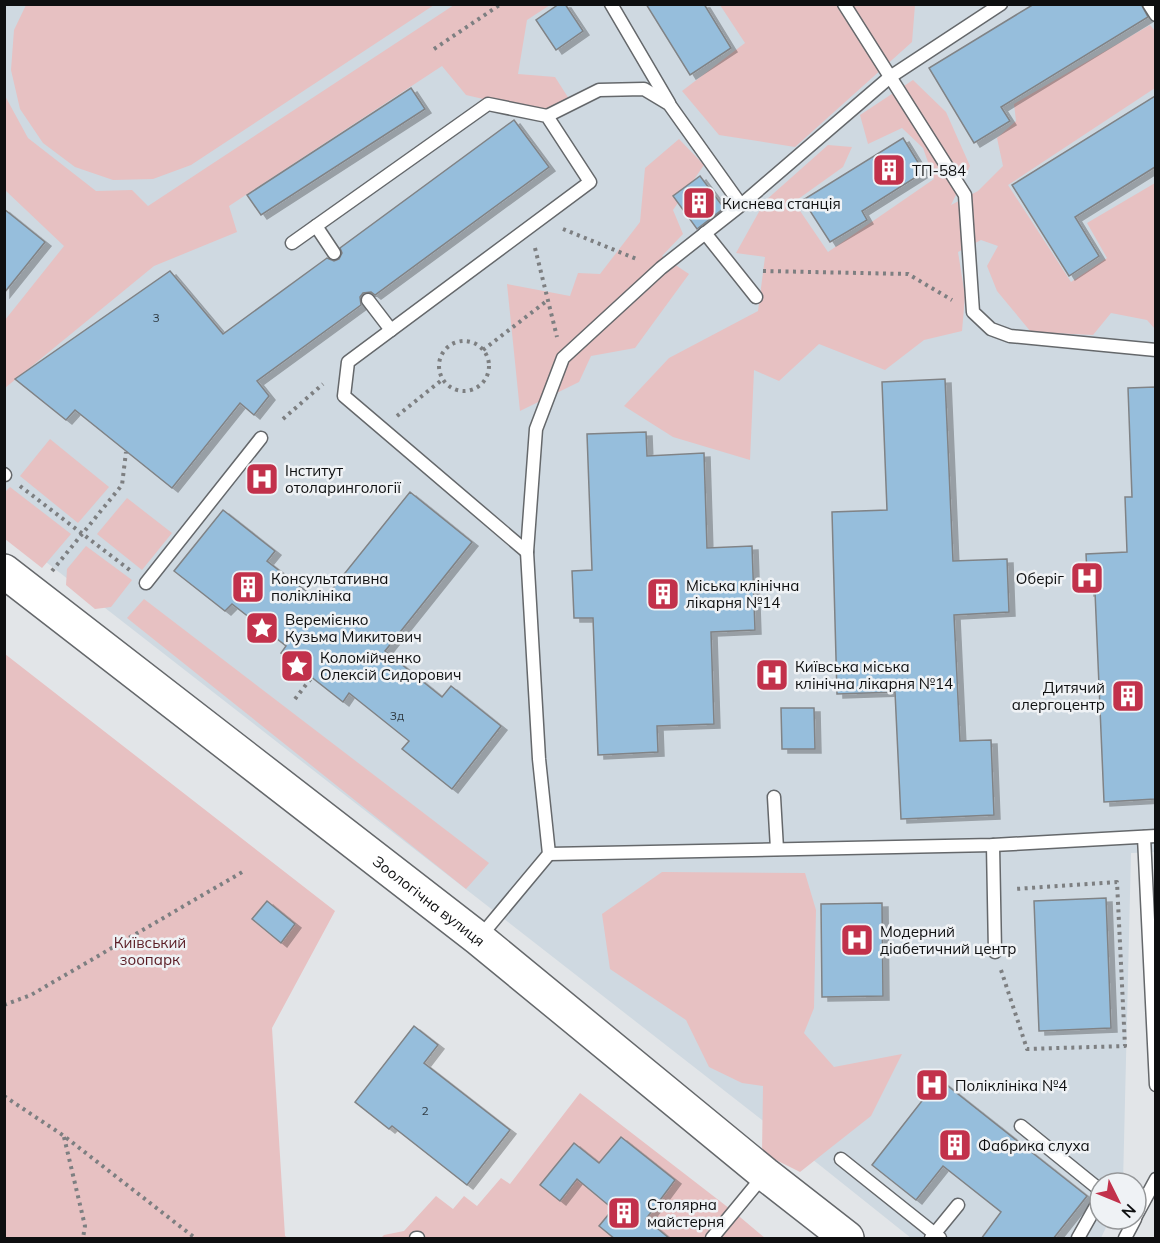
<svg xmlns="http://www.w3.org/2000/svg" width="1160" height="1243" viewBox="0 0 1160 1243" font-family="Mulish,sans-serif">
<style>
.built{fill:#cfd9e1}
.green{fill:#e7c1c2}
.building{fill:#96bedc;stroke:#808386;stroke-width:1.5;filter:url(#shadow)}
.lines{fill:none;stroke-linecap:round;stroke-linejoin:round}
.lane-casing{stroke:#65686b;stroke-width:15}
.secondary-casing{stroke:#65686b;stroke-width:36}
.path{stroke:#7d7f81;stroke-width:4;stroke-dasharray:3 4.5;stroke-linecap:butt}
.lane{stroke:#fff;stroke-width:12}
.secondary{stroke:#fff;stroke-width:33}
.labels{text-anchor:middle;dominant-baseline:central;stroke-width:5;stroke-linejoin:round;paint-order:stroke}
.number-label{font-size:12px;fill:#303b43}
.poi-label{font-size:15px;fill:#0e0f10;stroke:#eff2f5;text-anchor:start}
.street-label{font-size:15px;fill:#0e0f10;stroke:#eff2f5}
.park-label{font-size:15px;fill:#591b23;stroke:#eff2f5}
</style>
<defs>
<filter id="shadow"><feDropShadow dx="6" dy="4" stdDeviation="0" flood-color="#0004"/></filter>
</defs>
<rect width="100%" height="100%" fill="#e2e5e8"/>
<path class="built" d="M4 5H1155L1156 852 1131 853 1123 1183H1100V1219H1110L1101 1238H911L807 1155 5 530Z"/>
<g class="green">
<path d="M26 5V4L434 5 191 165 153 179 113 180 75 167 43 143 20 109 11 70 14 30Z"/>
<path d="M454 5H550L527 20 518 74 555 77 573 105 543 113 466 95 442 66 229 206 237 232 154 266 5 388V320L64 246 5 190 4 94 28 138 96 191 132 190 148 206Z"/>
<path d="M720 5H915L912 42 795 147 719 135 682 91 745 43Z"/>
<path d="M1150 25 1155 31V88L1008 185 1071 282 1107 258 1087 223 1155 183V329L1147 320 1111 313 1093 335 1031 332 997 291 987 266 998 246 981 240 958 252 965 296 962 331 924 340 885 370 819 344 779 381 754 370 750 460 673 437 624 406 669 358 758 311 765 257 736 253 765 201 828 145 852 147 843 167 794 202 828 252 934 179 923 148 902 128 868 144 860 115 913 80 946 112 970 166 951 205 978 191 1003 166 997 138 1016 121 1014 104Z"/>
<path d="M679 139 704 165 673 210 683 234 662 256 689 274 635 348 591 356 579 382 520 411 507 284 570 296 578 273 600 274 640 222 645 168Z"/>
<path d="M50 439 109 487 78 523 20 476Z"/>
<path d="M10 487 71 534 42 568 5 539V492Z"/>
<path d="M127 498 172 533 142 570 97 534Z"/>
<path d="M86 546 132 580 111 607 95 609 66 585 67 569Z"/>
<path d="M144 599 489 863 466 889 127 618Z"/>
<path d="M5 654 335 911 272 1028 285 1236 288 1238H5Z"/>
<path d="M662 872 805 873 816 910 814 1008 804 1033 834 1067 902 1054 871 1116 800 1172 762 1153 763 1086 742 1083 709 1067 686 1020 610 969 602 914Z"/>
<path d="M580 1093 734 1212 765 1238H381L384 1235 404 1231 436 1196 453 1209 464 1196 477 1206 501 1178 510 1184Z"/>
</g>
<g class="building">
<path d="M559 4H565L583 31 556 50 536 20Z"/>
<path d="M646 4H704L731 48 690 75Z"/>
<path d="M1034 4H1141L1148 17 1001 107 1010 121 974 143 929 68Z"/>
<path d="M411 88 425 109 261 215 247 195Z"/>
<path d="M1155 96V167L1075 217 1099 256 1069 276 1012 185Z"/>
<path d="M514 120 549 167 375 295 371 292 363 293 360 297 361 305 257 381 269 396 254 415 240 403 172 488 75 410 66 420 15 379 170 271 223 334 327 258 334 261 339 259 342 253 340 248Z"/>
<path d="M903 138 924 172 862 211 867 220 830 242 803 200Z"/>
<path d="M700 176 724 208 697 229 673 196Z"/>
<path d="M4 209 45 242 4 293Z"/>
<path d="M945 379 953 561 1007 559 1009 612 954 615 960 741 991 740 994 815 901 819 895 692 837 694 832 512 887 510 882 382Z"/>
<path d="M1155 387V799L1104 802 1095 592H1088L1086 554 1127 552 1125 497H1132L1128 388Z"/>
<path d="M646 432 647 456 704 453 707 548 752 546 755 630 711 632 714 724 657 726 658 752 598 755 593 618H574L572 571 592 570 587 434Z"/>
<path d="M410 492 472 542 385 651 442 697 451 686 501 726 452 789 402 749 409 741 349 693 343 702 281 653 286 646 232 604 225 611 174 571 223 510 275 551 267 561 321 603Z"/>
<path d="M781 708H814L815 749H782Z"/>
<path d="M1106 898 1111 1028 1039 1031 1034 901Z"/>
<path d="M267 901 295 924 281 943 252 919Z"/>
<path d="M882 903 883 996 822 997 821 904Z"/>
<path d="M414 1026 438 1045 424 1063 510 1130 467 1185 392 1126 389 1129 355 1102Z"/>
<path d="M939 1079 1087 1196 1053 1239H981L1001 1212 943 1166 916 1200 872 1165Z"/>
<path d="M621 1137 675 1180 646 1219 670 1239H615L599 1226 613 1209 577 1179 560 1201 540 1185 574 1143 599 1163Z"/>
</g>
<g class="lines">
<defs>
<g id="lane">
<path d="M611 4 669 103"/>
<path d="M844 4 965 195 973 312 991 329 1010 336 1156 350"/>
<path d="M1149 4 1156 15"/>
<path d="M547 116 599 90 644 89 669 104 741 205"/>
<path d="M316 226 334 253"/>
<path d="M705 233 756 297"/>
<path d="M292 243 488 104 547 116 590 182 348 362 344 396 527 552"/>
<path d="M368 300 391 330"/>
<path d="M4 474 5 475"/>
<path d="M146 583 261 438"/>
<path d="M774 797 777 849"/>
<path d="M1144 837 1156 1085"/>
<path d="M993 845 995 952"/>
<path d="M549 854 993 845 1156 836"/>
<path d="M479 938 549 854 539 759 527 552 536 429 563 358 661 268 741 205 890 77 1001 4"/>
<path d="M1021 1126 1100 1190"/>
<path d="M841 1159 940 1238"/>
<path d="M1136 1216 1156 1179"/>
<path d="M416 1238H418"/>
<path d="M712 1238 764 1175"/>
<path d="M931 1238 958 1205"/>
<path d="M1078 1238 1100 1199"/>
<path d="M1125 1238 1135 1219"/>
</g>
<g id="secondary">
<path id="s1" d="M4 571 479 939 765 1174 847 1238"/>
</g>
</defs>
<use href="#lane" class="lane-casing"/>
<use href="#secondary" class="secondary-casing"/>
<g class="path">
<path d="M434 49 501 4"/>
<path d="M563 229 639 260"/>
<path d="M535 248 557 337"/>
<path d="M763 271 908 274 952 300"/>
<circle cx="464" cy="366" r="25"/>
<path d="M483 350 548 300"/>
<path d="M397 416 443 379"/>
<path d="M283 419 323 384"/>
<path d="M20 486 131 571"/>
<path d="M52 571 122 485 126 452"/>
<path d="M295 699 312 677"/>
<path d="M1001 970 1027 1049 1125 1046 1117 882 1015 889"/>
<path d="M4 1005 31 995 244 871"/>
<path d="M4 1096 64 1136 195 1238"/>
<path d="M64 1137 85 1226 83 1238"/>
</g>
<use href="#lane" class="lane"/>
<use href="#secondary" class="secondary"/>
</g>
<defs>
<symbol id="building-square" viewBox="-11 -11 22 22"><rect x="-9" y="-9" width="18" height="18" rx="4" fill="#c2314b" stroke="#eff2f5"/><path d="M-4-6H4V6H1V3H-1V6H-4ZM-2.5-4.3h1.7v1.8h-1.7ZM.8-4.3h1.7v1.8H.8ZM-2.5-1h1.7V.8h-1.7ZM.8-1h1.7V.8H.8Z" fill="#fff"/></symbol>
<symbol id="hospital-square" viewBox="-11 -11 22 22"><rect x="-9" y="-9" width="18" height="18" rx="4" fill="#c2314b" stroke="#eff2f5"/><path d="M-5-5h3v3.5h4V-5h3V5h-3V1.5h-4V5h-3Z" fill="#fff"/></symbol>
<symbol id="sight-square" viewBox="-11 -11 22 22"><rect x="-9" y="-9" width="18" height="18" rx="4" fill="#c2314b" stroke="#eff2f5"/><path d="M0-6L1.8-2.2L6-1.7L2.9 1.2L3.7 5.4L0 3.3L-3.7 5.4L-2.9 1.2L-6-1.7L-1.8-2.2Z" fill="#fff"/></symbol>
</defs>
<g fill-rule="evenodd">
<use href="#building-square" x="870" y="151" width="38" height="38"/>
<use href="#building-square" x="680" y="184" width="38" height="38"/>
<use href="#hospital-square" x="243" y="460" width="38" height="38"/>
<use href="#hospital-square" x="1068" y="559" width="38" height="38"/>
<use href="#building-square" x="229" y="568" width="38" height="38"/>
<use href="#building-square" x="644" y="575" width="38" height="38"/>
<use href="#sight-square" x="243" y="609" width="38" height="38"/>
<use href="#sight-square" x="278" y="647" width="38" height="38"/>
<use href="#hospital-square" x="753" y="656" width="38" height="38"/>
<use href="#building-square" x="1109" y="677" width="38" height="38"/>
<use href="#hospital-square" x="838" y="921" width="38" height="38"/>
<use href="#hospital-square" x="913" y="1066" width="38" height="38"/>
<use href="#building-square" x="936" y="1126" width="38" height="38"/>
<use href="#building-square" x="605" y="1194" width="38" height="38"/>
</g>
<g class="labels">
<g class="number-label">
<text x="156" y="317">3</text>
<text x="397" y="715">3д</text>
<text x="425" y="1110">2</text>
</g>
<g class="poi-label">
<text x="912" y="170">ТП-584</text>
<text x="722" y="203">Киснева станція</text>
<text x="285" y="470">Інститут<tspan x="285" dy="17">отоларингології</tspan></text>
<text x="271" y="578">Консультативна<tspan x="271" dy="17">поліклініка</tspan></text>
<text x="1064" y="578" text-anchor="end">Оберіг</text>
<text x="686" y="585">Міська клінічна<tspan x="686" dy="17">лікарня №14</tspan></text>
<text x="285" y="619">Веремієнко<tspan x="285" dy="17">Кузьма Микитович</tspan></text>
<text x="320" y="657">Коломійченко<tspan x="320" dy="17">Олексій Сидорович</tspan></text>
<text x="795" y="666">Київська міська<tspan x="795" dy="17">клінічна лікарня №14</tspan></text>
<text x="1105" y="687" text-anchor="end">Дитячий<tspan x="1105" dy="17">алергоцентр</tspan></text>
<text x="880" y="931">Модерний<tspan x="880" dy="17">діабетичний центр</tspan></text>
<text x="955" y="1085">Поліклініка №4</text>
<text x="978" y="1145">Фабрика слуха</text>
<text x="647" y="1204">Столярна<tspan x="647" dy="17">майстерня</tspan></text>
</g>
<g class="street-label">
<text stroke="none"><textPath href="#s1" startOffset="538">Зоологічна вулиця</textPath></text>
</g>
<g class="park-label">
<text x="150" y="942">Київський<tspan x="150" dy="17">зоопарк</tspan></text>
</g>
</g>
<rect width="1160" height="1243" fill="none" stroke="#0e0f10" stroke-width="12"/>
<g transform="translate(1118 1201) rotate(133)"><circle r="28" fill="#eff2f5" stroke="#959799" stroke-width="1.5"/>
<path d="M0-4.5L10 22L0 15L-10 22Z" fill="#c2314b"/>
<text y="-9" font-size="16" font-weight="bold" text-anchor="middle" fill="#0e0f10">N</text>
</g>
</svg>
